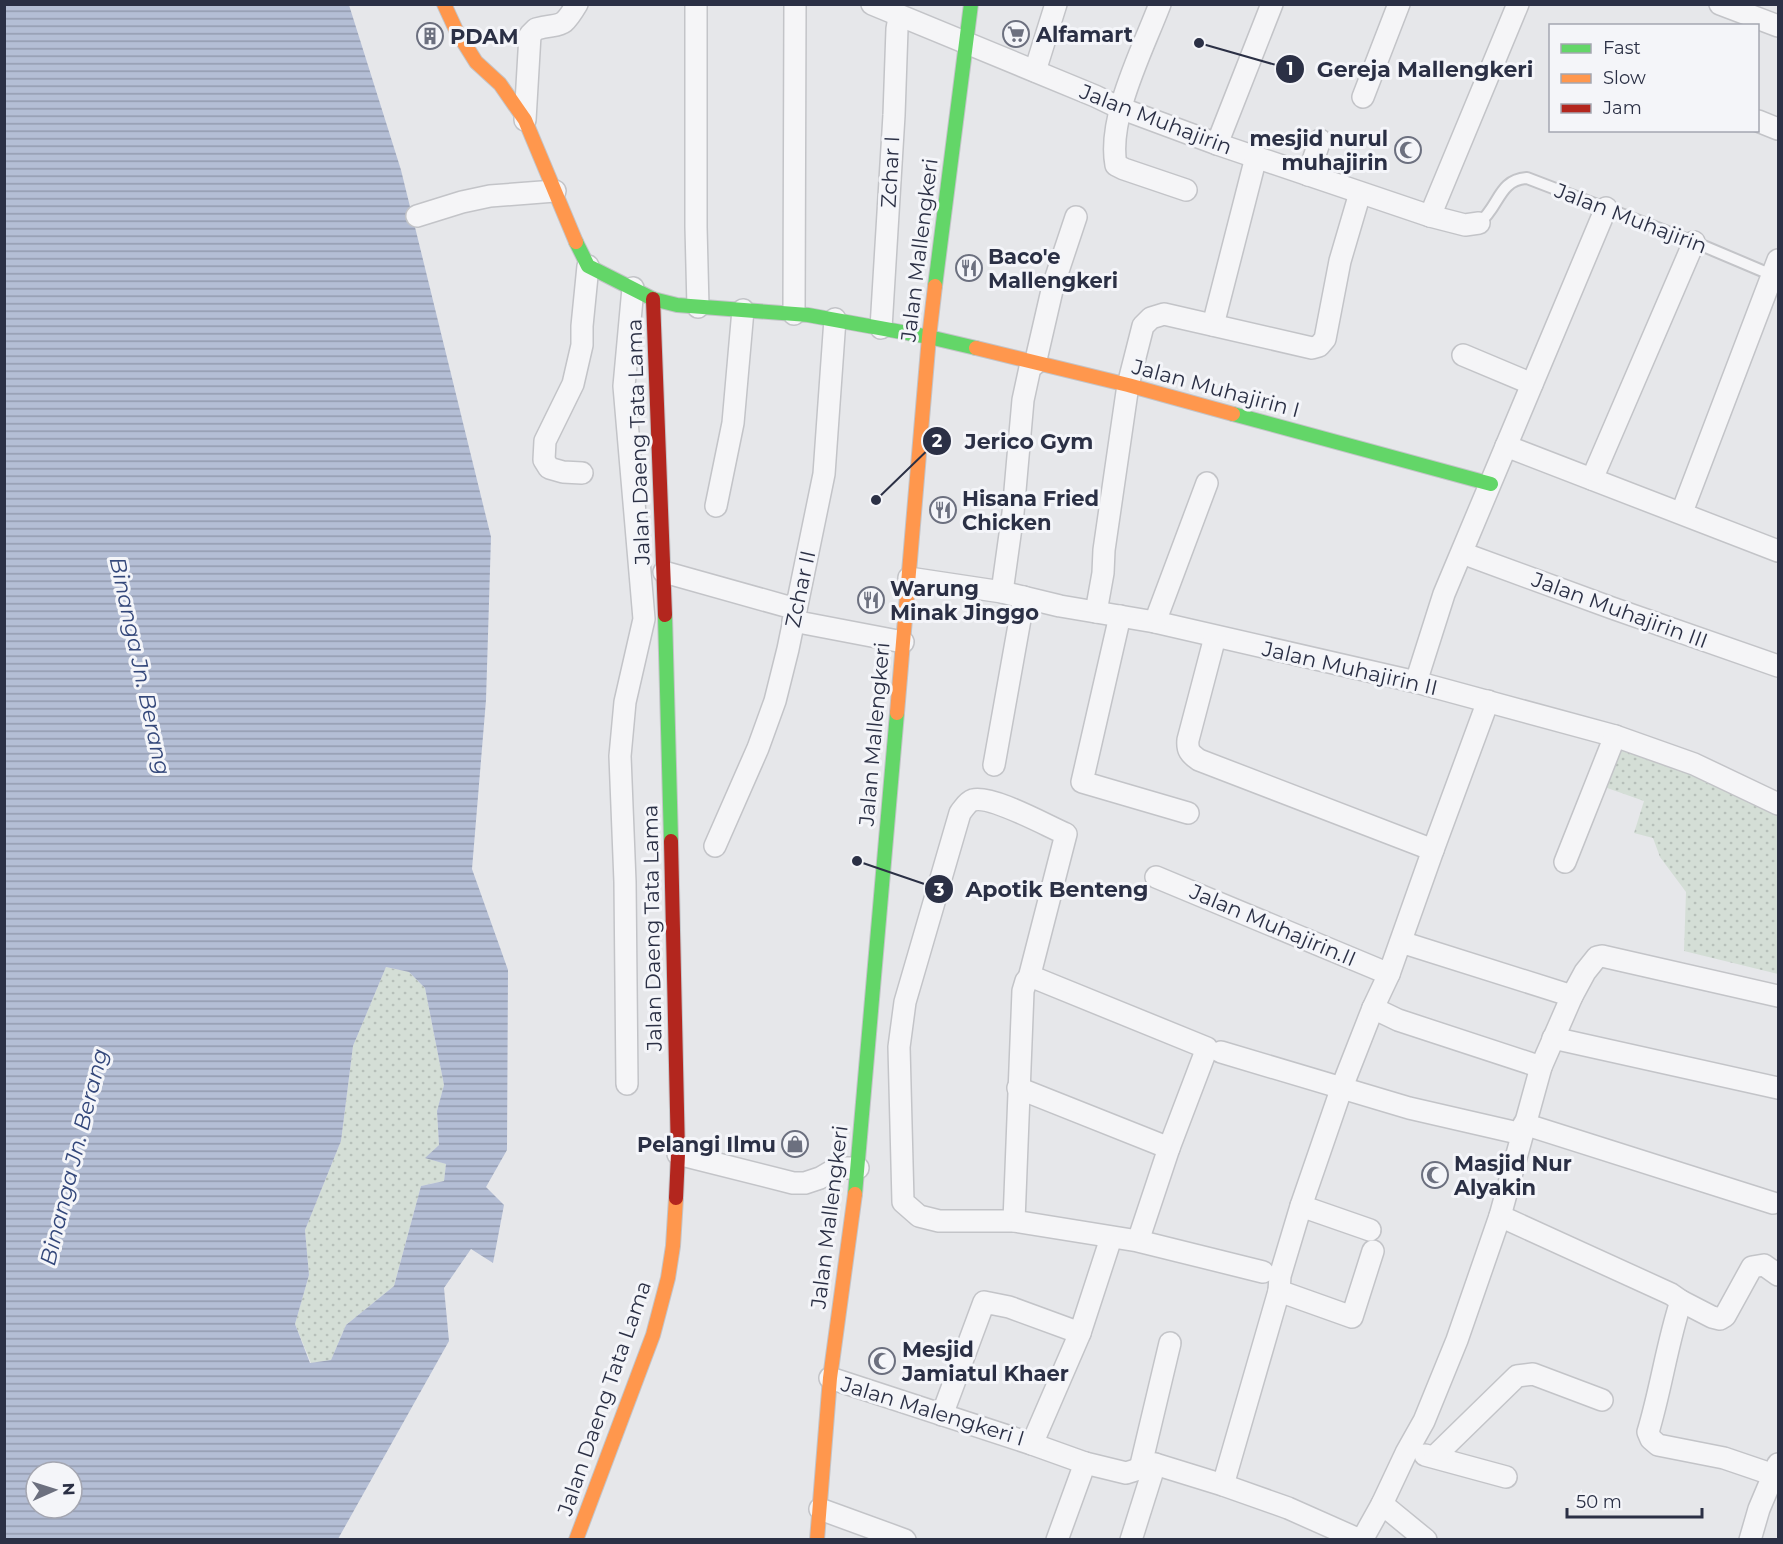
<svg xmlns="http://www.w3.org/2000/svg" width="1783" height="1544" viewBox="0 0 1783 1544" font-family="Montserrat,sans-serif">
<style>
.grass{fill:url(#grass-dots)}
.water{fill:url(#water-rules);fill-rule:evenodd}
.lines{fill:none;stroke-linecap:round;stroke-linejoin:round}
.lane-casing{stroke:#c3c4c8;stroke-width:14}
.street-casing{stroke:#c3c4c8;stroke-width:24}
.fast-casing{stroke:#c3c4c8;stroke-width:16}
.slow-casing{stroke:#c3c4c8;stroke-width:16}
.jam-casing{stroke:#c3c4c8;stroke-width:16}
.lane{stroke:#f5f5f7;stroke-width:10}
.street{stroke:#f5f5f7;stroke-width:21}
.fast{stroke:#63d668;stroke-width:14}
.slow{stroke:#ff974d;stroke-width:14}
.jam{stroke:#b3261e;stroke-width:14}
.labels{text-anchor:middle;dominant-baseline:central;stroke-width:6;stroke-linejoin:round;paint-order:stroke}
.poi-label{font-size:21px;font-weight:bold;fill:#2b3045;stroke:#f4f5f9;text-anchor:start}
.street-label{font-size:21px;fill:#2b3045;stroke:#f4f5f9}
.water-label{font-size:22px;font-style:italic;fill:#33477a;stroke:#f4f5f9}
.leader{fill:none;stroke:#2b3045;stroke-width:2}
.callout-dot{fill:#2b3045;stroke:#f4f5f9;stroke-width:2}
.mark-label{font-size:18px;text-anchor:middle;font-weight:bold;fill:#fff}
.callout-label{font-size:22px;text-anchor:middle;font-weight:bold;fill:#2b3045;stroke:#f4f5f9;stroke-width:6;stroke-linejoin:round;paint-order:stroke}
</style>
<defs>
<pattern id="grass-dots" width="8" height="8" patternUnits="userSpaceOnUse" patternTransform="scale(1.5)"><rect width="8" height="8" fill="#d4ded6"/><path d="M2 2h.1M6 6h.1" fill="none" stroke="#b6bfb9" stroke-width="1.8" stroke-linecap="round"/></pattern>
<pattern id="water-rules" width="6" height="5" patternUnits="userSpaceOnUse" patternTransform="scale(1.5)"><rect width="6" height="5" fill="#b4bed5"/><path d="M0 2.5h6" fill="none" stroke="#939baf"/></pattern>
</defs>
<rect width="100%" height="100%" fill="#e6e7ea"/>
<g class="grass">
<path d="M1610 739 1778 809V974L1684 951 1686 892 1660 857 1653 838 1634 833 1644 801 1593 783Z"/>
<path d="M386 967 409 972 425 988 444 1085 437 1111 439 1145 426 1158 446 1164 444 1181 421 1186 394 1286 346 1325 331 1360 311 1363 295 1324 309 1275 305 1230 341 1141 353 1046Z"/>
</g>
<path class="water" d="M5 5H349L401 170 491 537 486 700 472 869 508 970 507 1150 486 1187 504 1205 493 1263 471 1249 444 1288 449 1341 338 1539 5 1540ZM386 967 409 972 425 988 444 1085 437 1111 439 1145 425 1158 446 1164 444 1181 421 1186 394 1286 346 1325 331 1360 310 1363 295 1324 309 1275 305 1230 341 1141 353 1046ZM36 1472H72V1508H36Z"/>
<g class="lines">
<defs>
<path id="lane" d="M1479 223C1500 206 1498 180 1527 178L1694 242 1772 275"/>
<g id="street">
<path d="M696 4V227L698 307"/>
<path d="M872 4 1095 96 1120 108 1217 144 1430 216 1465 225 1479 223"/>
<path d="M1160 4C1143 49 1107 118 1116 165L1124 169 1186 190"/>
<path d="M1720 4 1778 26"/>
<path d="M1035 71 1056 4"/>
<path d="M1363 97 1399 4"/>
<path d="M525 120 530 35 536 29C562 22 561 31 577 4"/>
<path d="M1758 121 1778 129"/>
<path d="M1217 144 1272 4"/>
<path d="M1308 175 1320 140"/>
<path d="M417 216 462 202 490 196 555 191"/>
<path d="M1430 216 1518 4"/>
<path d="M794 314 795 4"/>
<path d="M1213 325 1256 157"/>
<path d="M881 328 894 115 897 29 899 17"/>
<path d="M1463 355 1532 384"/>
<path d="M1035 364 1053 286 1076 217"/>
<path d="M1506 446 1778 551"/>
<path d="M582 473 563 472 549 468 544 460 545 441 573 384 582 345V326L588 266"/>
<path d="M1592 479 1694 242"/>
<path d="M716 506 733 423 743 310"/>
<path d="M1682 512 1778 260"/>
<path d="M1462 553 1612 608 1778 666"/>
<path d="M664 572 796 609"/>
<path d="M909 578 1002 592 1060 606 1155 622 1416 682 1615 736 1694 764 1778 804"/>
<path d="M1002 592 1013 513 1023 400 1031 363"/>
<path d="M1096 612 1103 573 1104 550 1128 385 1143 326 1151 318 1164 314 1312 348 1319 346 1325 339 1340 261 1360 193"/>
<path d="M1120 616 1082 782 1188 813"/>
<path d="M793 621 903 642"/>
<path d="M1155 622 1207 483"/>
<path d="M1215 637 1188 740C1187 750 1190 754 1199 760L1433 850"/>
<path d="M1416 682 1444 594 1606 208"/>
<path d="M994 765 1024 597"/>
<path d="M715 846 758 748 775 701 788 649 824 474 835 319"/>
<path d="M1565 862 1615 736"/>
<path d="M1156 877 1389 974"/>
<path d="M1401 942 1572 996"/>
<path d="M1373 1008 1398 1020 1541 1067"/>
<path d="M1553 1038 1778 1088"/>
<path d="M1221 1052 1409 1108 1522 1134"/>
<path d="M627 1084 625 882 620 756 625 702 644 619 624 386 633 288"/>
<path d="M1018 1088 1169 1148"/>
<path d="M1524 1124 1773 1203"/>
<path d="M678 1154 793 1183H805L820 1178 837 1168H858"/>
<path d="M1301 1206 1370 1230"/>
<path d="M1500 1216 1671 1294 1681 1301C1667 1344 1661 1389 1648 1432L1651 1439 1658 1445 1724 1458 1774 1475"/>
<path d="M1014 1221H939L919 1216 903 1202 899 1047 905 1002 960 813C964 808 967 802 973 800 992 795 1047 826 1066 834L1029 978"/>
<path d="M1138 1241 1169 1148 1207 1048 1035 978H1029L1026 981 1023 991 1014 1221 1138 1241 1263 1272"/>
<path d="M1373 1251 1352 1317 1279 1291 1280 1276 1301 1206 1342 1087 1373 1008 1389 974 1433 850 1488 701"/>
<path d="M1681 1301 1712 1317 1720 1319 1725 1316 1752 1267 1764 1265 1778 1275"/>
<path d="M830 1378 1032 1444 1080 1333 1111 1238"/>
<path d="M942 1415 984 1302 1009 1307 1080 1333"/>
<path d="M1032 1444 1085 1463 1057 1540"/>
<path d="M1425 1455 1506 1477"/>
<path d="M1435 1456 1517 1376 1533 1374 1602 1400"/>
<path d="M1085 1463 1126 1473 1155 1464 1223 1485 1288 1508 1360 1540"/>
<path d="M1140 1469 1170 1343"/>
<path d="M1223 1485 1279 1291"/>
<path d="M1382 1504 1426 1540"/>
<path d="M820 1509 905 1540"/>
<path d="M1131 1540 1155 1464"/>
<path d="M1362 1540 1382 1504 1406 1453 1424 1421 1457 1340 1500 1216 1541 1067 1572 996 1585 972 1597 957 1602 956 1778 996"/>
<path d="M1750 1540 1759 1509 1778 1464"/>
</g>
<g id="fast">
<path d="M576 242 588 266 653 299 677 305 808 315 929 337 976 348"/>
<path d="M935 286 971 4"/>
<path d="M1233 414 1491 484"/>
<path d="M665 615 671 841"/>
<path d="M855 1194 897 713"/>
</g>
<g id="slow">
<path d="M444 4 456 30 476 62 500 84 525 120 576 242"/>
<path d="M976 348 1128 385 1233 414"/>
<path d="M897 713 929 337 935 286"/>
<path d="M576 1540 653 1335 668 1278 673 1246 676 1198"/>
<path d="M817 1540 830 1378 855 1194"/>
</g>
<g id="jam">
<path d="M653 299 665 615"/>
<path d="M671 841 678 1154 676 1198"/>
</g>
</defs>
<use href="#lane" class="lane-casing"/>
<use href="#street" class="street-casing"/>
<use href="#fast" class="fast-casing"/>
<use href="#slow" class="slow-casing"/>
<use href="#jam" class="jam-casing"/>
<use href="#lane" class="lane"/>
<use href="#street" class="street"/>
<use href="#fast" class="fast"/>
<use href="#slow" class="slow"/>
<use href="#jam" class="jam"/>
</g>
<defs>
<symbol id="supermarket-ring" viewBox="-11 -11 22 22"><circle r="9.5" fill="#f4f5f9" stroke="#6c707f" stroke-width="1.5"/><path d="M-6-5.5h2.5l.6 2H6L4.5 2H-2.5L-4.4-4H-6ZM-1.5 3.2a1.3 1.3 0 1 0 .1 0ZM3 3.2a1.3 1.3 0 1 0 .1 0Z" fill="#6c707f"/></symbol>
<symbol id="building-ring" viewBox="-11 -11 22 22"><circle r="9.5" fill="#f4f5f9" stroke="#6c707f" stroke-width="1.5"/><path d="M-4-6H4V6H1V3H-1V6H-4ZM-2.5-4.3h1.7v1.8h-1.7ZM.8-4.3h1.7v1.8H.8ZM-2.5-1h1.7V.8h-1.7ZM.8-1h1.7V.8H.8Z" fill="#6c707f"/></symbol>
<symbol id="mosque-ring" viewBox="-11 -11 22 22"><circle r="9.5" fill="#f4f5f9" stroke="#6c707f" stroke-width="1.5"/><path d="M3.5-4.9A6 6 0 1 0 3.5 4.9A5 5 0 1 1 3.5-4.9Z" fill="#6c707f"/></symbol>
<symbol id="restaurant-ring" viewBox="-11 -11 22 22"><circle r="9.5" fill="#f4f5f9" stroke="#6c707f" stroke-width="1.5"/><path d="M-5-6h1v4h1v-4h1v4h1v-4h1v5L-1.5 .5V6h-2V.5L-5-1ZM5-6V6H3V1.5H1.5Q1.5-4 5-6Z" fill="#6c707f"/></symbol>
<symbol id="shop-ring" viewBox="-11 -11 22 22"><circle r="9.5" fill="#f4f5f9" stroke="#6c707f" stroke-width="1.5"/><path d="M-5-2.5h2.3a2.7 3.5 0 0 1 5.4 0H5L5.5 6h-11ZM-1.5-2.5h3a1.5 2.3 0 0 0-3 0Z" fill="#6c707f"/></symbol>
</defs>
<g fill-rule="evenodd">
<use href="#supermarket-ring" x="1001" y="19" width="30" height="30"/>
<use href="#building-ring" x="415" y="21" width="30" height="30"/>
<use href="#mosque-ring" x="1393" y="135" width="30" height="30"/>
<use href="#restaurant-ring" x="954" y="253" width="30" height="30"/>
<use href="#restaurant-ring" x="928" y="495" width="30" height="30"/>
<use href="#restaurant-ring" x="856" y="585" width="30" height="30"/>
<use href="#shop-ring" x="780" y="1129" width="30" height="30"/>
<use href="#mosque-ring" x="1420" y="1160" width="30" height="30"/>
<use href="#mosque-ring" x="867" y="1346" width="30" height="30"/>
</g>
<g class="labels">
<g class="poi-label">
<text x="1036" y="34">Alfamart</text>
<text x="450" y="36">PDAM</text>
<text x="1388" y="138" text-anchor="end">mesjid nurul<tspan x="1388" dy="24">muhajirin</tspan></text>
<text x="988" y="256">Baco'e<tspan x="988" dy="24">Mallengkeri</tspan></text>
<text x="962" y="498">Hisana Fried<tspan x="962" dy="24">Chicken</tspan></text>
<text x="890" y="588">Warung<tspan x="890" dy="24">Minak Jinggo</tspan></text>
<text x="776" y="1144" text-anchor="end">Pelangi Ilmu</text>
<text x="1454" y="1163">Masjid Nur<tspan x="1454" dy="24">Alyakin</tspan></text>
<text x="902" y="1349">Mesjid<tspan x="902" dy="24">Jamiatul Khaer</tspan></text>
</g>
<g class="street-label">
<text transform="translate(1156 119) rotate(21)">Jalan Muhajirin</text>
<text transform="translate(890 172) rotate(-87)">Zchar I</text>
<text transform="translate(1631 218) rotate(21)">Jalan Muhajirin</text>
<text transform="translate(919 250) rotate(-83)">Jalan Mallengkeri</text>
<text transform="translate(1216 388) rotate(15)">Jalan Muhajirin I</text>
<text transform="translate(638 442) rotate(-92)">Jalan Daeng Tata Lama</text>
<text transform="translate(800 589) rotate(-78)">Zchar II</text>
<text transform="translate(1620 610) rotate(20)">Jalan Muhajirin III</text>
<text transform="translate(1350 668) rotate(13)">Jalan Muhajirin II</text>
<text transform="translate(874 734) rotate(-85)">Jalan Mallengkeri</text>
<text transform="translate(1273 925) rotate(23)">Jalan Muhajirin.II</text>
<text transform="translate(652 928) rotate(-91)">Jalan Daeng Tata Lama</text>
<text transform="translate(829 1217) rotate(-83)">Jalan Mallengkeri</text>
<text transform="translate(604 1398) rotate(-71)">Jalan Daeng Tata Lama</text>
<text transform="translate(933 1411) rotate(17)">Jalan Malengkeri I</text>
</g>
<g class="water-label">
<text transform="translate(140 666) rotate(78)">Binanga Jn. Berang</text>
<text transform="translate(74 1157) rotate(-76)">Binanga Jn. Berang</text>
</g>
</g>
<path class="leader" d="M1199 43L1290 69M876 500L937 441M857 861L939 889"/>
<g class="callout-dot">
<circle cx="1199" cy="43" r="6"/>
<circle cx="876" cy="500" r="6"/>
<circle cx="857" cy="861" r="6"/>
<circle cx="1290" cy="69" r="15"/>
<circle cx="937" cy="441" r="15"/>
<circle cx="939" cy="889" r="15"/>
</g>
<g class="mark-label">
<text x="1290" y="75">1</text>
<text x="937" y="447">2</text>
<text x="939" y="896">3</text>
</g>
<g class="callout-label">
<text x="1425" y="77">Gereja Mallengkeri</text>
<text x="1029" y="449">Jerico Gym</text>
<text x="1057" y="897">Apotik Benteng</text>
</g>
<rect width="1783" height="1544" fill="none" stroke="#2b3045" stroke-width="12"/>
<rect x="1549" y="24" width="210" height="108" fill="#f4f5f9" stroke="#a4a6b1" stroke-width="1.5"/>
<rect x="1561" y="44" width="30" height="9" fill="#63d668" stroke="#a4a6b1" stroke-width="1.5"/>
<text x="1603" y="54" font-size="18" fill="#2b3045">Fast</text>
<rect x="1561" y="74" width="30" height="9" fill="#ff974d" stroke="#a4a6b1" stroke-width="1.5"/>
<text x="1603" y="84" font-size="18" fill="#2b3045">Slow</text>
<rect x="1561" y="104" width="30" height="9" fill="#b3261e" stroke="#a4a6b1" stroke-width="1.5"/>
<text x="1603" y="114" font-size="18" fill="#2b3045">Jam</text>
<g transform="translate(54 1490) rotate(87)"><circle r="28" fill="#f4f5f9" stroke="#a4a6b1" stroke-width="1.5"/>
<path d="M0-4.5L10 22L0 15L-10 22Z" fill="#6c707f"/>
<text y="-9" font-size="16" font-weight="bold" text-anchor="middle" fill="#2b3045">N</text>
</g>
<path d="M1567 1508v9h135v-9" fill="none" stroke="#2b3045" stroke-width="3"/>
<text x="1576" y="1508" font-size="18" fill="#2b3045" stroke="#f4f5f9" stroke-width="4.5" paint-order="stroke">50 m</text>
</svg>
